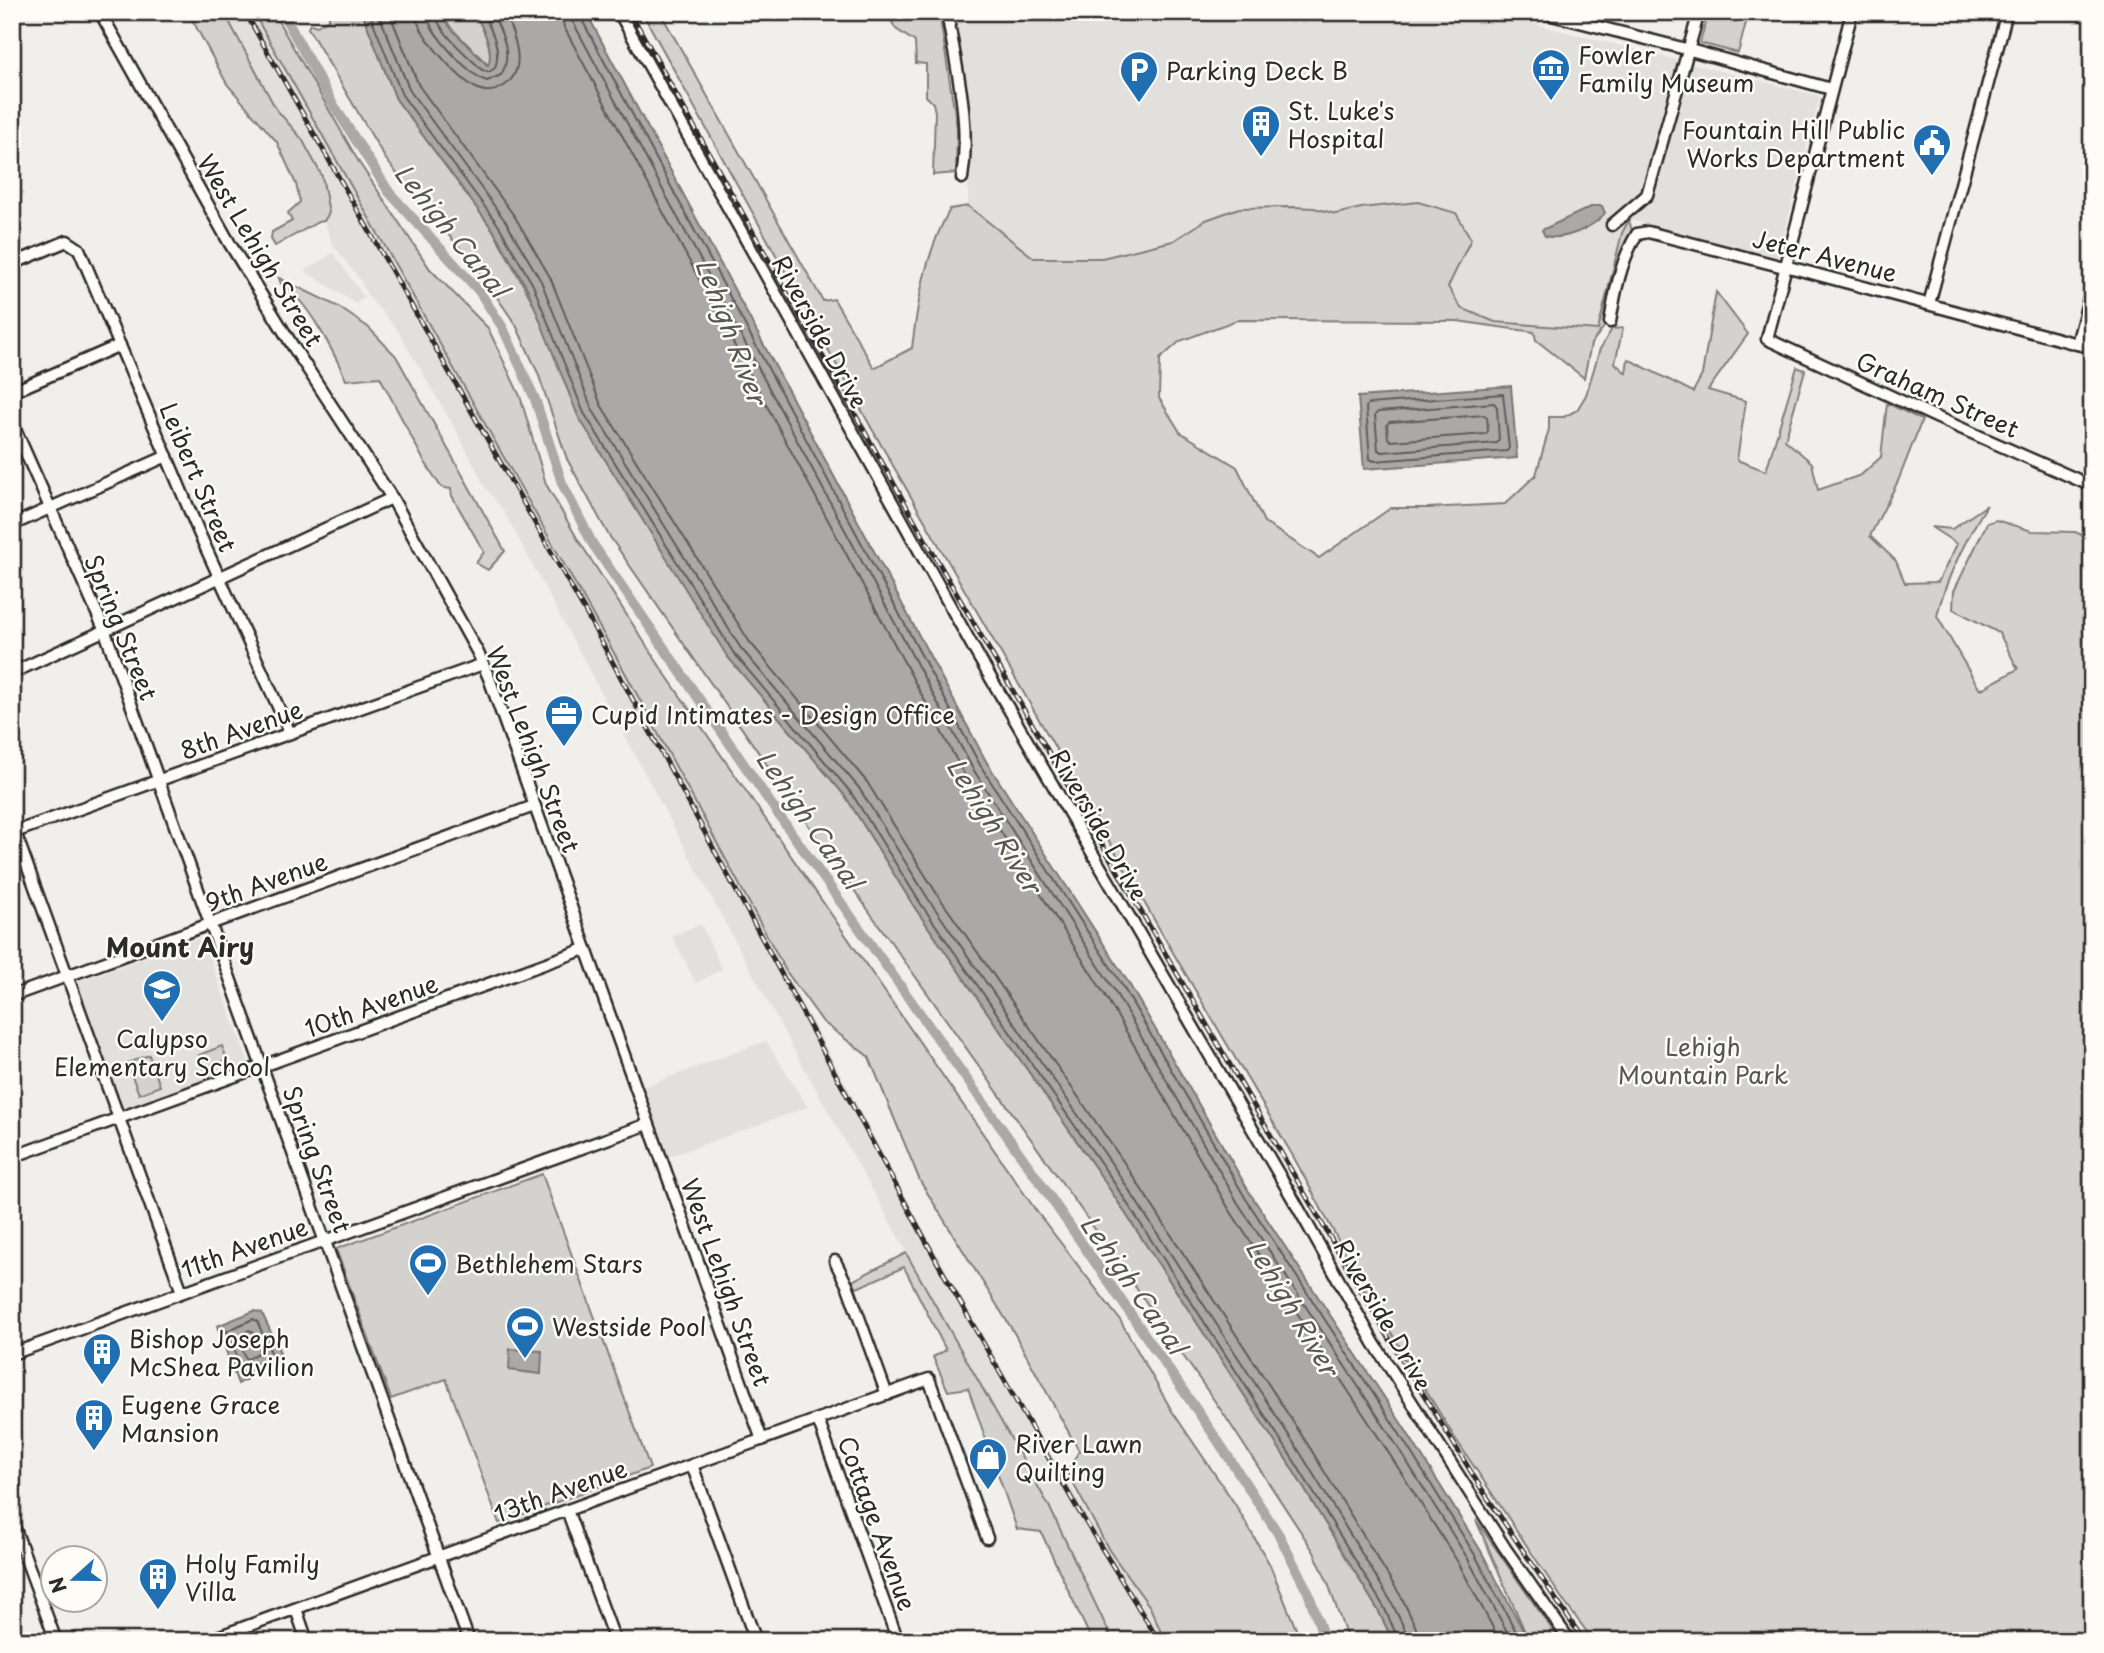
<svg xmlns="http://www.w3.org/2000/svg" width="2104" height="1653" viewBox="0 0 2104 1653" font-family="'Playpen Sans',sans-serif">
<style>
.built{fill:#e1e0dc}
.green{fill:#d3d2cf;stroke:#7f7e7d;stroke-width:2}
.water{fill:#aaa9a7;stroke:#777775;stroke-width:2}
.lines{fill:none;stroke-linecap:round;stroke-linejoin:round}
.shore{stroke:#5e5d5d;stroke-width:2}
.canal{stroke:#aaa9a7;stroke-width:10}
.minor-casing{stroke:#2b2b2b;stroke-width:15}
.minor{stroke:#fdfcf7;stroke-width:10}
.rail-casing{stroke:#2b2b2b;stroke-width:5}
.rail{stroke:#fdfcf7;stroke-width:2.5;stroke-dasharray:8;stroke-linecap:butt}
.labels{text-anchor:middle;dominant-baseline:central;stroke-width:5;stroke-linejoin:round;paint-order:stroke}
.poi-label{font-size:24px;fill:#2b2b2b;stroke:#fdfcf7;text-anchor:start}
.street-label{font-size:24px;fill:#2b2b2b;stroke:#fdfcf7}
.park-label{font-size:24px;fill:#555554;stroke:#fdfcf7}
.water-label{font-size:26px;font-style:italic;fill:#575756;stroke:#fdfcf7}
.neighbourhood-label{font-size:26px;font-weight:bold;fill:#2b2b2b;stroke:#fdfcf7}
</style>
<rect width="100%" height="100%" fill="#f0efeb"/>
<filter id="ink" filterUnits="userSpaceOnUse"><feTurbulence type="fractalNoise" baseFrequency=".0143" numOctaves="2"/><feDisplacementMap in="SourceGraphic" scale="14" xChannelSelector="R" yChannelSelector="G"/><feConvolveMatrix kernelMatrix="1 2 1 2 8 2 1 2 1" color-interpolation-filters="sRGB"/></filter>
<g filter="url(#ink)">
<g class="built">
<path d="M224 12H253L627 676 933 1247 1037 1431 1109 1550 1150 1607 1165 1641H1113L1049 1506 785 1034 503 510 485 487 456 430 396 328 368 296 360 280 332 243 324 221 329 213 302 139 276 109Z"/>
<path d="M952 12H1487L1820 96 1778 257 1629 220 1622 233 1598 330 1495 322 1461 308 1448 287 1470 239 1361 208 1336 214 1314 208H1268L1206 220 1173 241 1102 258H1034L968 206 969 100Z"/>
<path d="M333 253 364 297 356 304 305 271Z"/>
<path d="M701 924 722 969 696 983 672 936Z"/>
<path d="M202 937 249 1064 122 1110 76 982Z"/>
<path d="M766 1041 808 1107 668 1157 643 1087Z"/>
</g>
<g class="green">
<path d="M188 12H224L276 109 302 139 322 176 329 213 324 221 318 222 275 246 271 239 272 232 292 221 288 213 300 202 296 184 277 142 227 84Z"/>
<path d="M253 12H273L360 164 430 269 488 328 520 396 546 484 577 538 661 668 1037 1212 1120 1320 1172 1411 1235 1504 1270 1565 1301 1641H1165L1150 1607 1109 1550 1067 1472 1079 1451 1013 1331 920 1181 869 1057 823 1022 786 971 627 676Z"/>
<path d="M329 12H362L396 99 493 230 727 656 846 797 915 908 1103 1179 1288 1462 1378 1610 1393 1641H1348L1328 1583 1314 1552 1223 1413 1109 1249 827 852 608 534 567 459 538 373 516 325 472 261 418 201 385 158 308 28 310 24 317 26 329 19Z"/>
<path d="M440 12H475C483 30 494 47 489 66L451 28Z"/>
<path d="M642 12H660L823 301 834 299 874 368 912 348C918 299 926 252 950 209L968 206 1034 258H1102L1173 241 1206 220 1239 208 1293 207 1314 208 1336 214 1361 208 1418 202 1456 213 1471 239 1448 287 1461 308 1495 322 1598 330 1622 233 1629 220 1632 231 1624 248 1610 301 1606 324 1591 344 1584 378 1536 340 1534 332 1457 321 1237 320 1180 341 1160 359 1159 398 1180 432 1237 467 1264 522 1319 558 1391 508H1428L1505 504 1536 475 1549 429V417H1564L1577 410 1586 395 1600 349 1612 329 1623 328 1615 363 1626 373 1628 359 1693 392 1702 375 1716 292 1748 334 1708 390 1746 401 1737 460 1766 471 1797 367 1805 370 1785 440 1812 463 1818 490 1861 475 1881 457 1887 403 1922 420 1898 481 1870 536 1896 561 1905 583 1938 582 1957 544 1931 527 1952 529 1987 505C1967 537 1945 580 1937 616L1980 690 2018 669 1999 633 1953 609 1954 591 1987 523 1996 520 2032 531 2075 532 2092 539V1641H1594L1565 1603 1453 1435 1360 1281 1293 1156 1175 956 872 429Z"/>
<path d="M886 12H939L957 128 956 173 933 175 935 112 933 103 926 96V64L916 63 915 42 896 29Z"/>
<path d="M1708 12H1721L1747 19 1738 53 1700 43Z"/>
<path d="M279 278 337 306 368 327 396 356 505 551 488 570 476 563 484 552 452 496 451 489 441 487 423 459 380 377 346 380C334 352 307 299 281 284Z"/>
<path d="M222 1046 227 1060 204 1068 199 1055Z"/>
<path d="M149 1055 160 1086 139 1094 127 1063Z"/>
<path d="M542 1174 650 1468 499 1523 446 1379 391 1399 336 1249Z"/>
<path d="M906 1253 1049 1506 1113 1641H1092L1041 1532 1017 1529 968 1388 948 1391 933 1357 946 1350 904 1267 857 1288 852 1281Z"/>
<path d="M1476 1520 1560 1641H1529Z"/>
</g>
<g class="water">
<path d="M362 12H440L451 28 488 66C495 48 482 29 475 12H586L986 761 1128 982 1251 1195 1405 1429 1481 1551 1529 1641H1393L1378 1610 1288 1462 1103 1179 915 908 846 797 727 656 578 416 527 288 493 230 396 99Z"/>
<path d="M1593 206H1602L1605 213C1593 228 1564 241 1545 236L1542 230Z"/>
<path d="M1511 386 1517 458 1364 469 1358 397Z"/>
<path d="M254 1311 262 1313 280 1352 278 1361 238 1384 217 1326Z"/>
<path d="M510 1349 542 1351 541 1374 509 1370Z"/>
</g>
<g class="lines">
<g class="shore">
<path d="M369 12 402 95 499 226 533 285 584 413 733 652 852 794 921 904 1109 1175 1293 1459 1384 1607 1399 1641"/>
<path d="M378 12 410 91 506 222 541 281 592 409 740 647 859 788 929 900 1116 1170 1301 1454 1392 1603 1406 1632 1407 1641"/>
<path d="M389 12 419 86 515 217 550 277 601 405 749 641 867 782 937 894 1125 1164 1310 1448 1358 1527 1402 1598 1416 1628 1418 1641"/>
<path d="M415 12C416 32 460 82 478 89 487 93 496 91 504 86 529 69 514 34 504 12"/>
<path d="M426 12C427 30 470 77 487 81L501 75C514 54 501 32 492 12"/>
<path d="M435 12C437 31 468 56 482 70L489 72 495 68C502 48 491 30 482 12"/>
<path d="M561 12 564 27 964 774 1105 995 1229 1209 1383 1444 1459 1564 1500 1641"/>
<path d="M571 12 573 22 973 769 1114 990 1238 1203 1392 1438 1468 1559 1512 1641"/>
<path d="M580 12 581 18 980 765 1122 985 1246 1199 1399 1433 1475 1555 1521 1641"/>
<path d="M1503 394 1509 448 1507 451 1374 461 1370 459 1366 407 1368 404Z"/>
<path d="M1494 403 1497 407 1499 440 1497 443 1382 452 1378 450 1375 415 1378 412Z"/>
<path d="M1484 415 1487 417 1488 431 1486 434 1391 441 1388 438 1387 425 1389 422Z"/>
<path d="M253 1319 257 1321 272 1355 243 1372 227 1331Z"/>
<path d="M249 1330 253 1332 261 1351 248 1359 245 1357 238 1337Z"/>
</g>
<path class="canal" d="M282 12 331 101 389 192 479 291 503 328 535 399 562 483 592 543 778 814 1037 1178 1218 1441 1279 1535 1308 1592 1325 1641"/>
<defs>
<g id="minor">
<path d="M100 12 230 244 294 348 392 498 478 653 489 678 762 1440"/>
<path d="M619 12 978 656 1296 1204 1374 1343 1505 1548 1570 1641"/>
<path d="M947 12C956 67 971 122 962 178"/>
<path d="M1540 12 1690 50 1831 89"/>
<path d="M1852 12 1767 339 1938 418 2092 486"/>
<path d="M1612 225 1647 195 1699 12"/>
<path d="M12 264 67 241 79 249 200 535 290 733"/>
<path d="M1929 304 2007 12"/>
<path d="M1610 322C1615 292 1621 260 1637 234L1648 232 1780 266H1785L2092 348"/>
<path d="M2077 344 2092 287"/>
<path d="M12 392 120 345"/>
<path d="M12 422 104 629 469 1641"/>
<path d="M12 525 167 456"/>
<path d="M12 673 392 498"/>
<path d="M15 832 182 1292"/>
<path d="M12 833 483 664"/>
<path d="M12 996 534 806"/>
<path d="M12 1157 585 949"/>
<path d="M835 1261 848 1287 887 1395"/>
<path d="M12 1354 648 1124"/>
<path d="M818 1420 898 1641"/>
<path d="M692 1465 756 1641"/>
<path d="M567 1510 615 1641"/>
<path d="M12 1521 56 1641"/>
<path d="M296 1609 307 1641"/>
<path d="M206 1641 929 1379 987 1538"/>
</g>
</defs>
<use href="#minor" class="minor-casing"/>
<use href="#minor" class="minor"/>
<defs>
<g id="rail">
<path d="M245 12 587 615 940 1267 1077 1508 1159 1641"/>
<path d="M630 12 926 541 1381 1325 1481 1488 1584 1641"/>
</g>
</defs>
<use href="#rail" class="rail-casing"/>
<use href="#rail" class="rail"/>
</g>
</g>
<defs>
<symbol id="museum-pin" viewBox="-11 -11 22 30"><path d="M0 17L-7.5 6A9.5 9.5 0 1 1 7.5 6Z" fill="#1f6fb2" stroke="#fdfcf7"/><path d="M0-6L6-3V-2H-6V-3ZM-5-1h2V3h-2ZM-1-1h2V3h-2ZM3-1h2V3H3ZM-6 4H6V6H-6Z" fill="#fff"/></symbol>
<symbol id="parking-pin" viewBox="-11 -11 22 30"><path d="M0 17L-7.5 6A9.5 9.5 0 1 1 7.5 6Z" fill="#1f6fb2" stroke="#fdfcf7"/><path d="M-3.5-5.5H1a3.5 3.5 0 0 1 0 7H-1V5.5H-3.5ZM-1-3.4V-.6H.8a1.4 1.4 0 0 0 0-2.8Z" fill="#fff"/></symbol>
<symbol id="building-pin" viewBox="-11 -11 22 30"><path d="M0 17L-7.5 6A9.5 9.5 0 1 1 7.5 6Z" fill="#1f6fb2" stroke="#fdfcf7"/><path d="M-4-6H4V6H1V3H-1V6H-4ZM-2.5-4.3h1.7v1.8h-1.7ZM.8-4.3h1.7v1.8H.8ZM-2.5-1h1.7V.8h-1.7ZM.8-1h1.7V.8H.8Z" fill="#fff"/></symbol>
<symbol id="civic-pin" viewBox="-11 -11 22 30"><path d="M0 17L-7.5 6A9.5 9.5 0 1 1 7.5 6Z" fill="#1f6fb2" stroke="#fdfcf7"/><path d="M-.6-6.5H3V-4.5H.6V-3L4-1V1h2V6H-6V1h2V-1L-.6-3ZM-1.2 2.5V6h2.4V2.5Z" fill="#fff"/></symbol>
<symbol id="office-pin" viewBox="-11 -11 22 30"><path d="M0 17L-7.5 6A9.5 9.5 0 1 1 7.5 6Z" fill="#1f6fb2" stroke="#fdfcf7"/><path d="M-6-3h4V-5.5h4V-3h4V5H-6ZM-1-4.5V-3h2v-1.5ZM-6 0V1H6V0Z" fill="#fff"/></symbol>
<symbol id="school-pin" viewBox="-11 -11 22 30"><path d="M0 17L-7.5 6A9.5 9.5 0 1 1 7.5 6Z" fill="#1f6fb2" stroke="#fdfcf7"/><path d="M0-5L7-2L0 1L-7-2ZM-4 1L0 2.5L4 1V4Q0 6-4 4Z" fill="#fff"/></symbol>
<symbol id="stadium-pin" viewBox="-11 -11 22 30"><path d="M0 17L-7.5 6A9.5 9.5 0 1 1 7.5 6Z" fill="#1f6fb2" stroke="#fdfcf7"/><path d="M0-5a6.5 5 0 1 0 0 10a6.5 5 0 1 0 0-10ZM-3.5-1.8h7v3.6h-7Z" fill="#fff"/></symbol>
<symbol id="shop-pin" viewBox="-11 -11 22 30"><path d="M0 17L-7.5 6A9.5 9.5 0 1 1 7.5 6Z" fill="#1f6fb2" stroke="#fdfcf7"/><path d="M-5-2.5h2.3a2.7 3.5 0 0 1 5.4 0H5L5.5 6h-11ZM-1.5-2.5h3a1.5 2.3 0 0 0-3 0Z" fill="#fff"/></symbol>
</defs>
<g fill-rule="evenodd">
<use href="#museum-pin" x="1529" y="46" width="44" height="60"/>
<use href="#parking-pin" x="1117" y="48" width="44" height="60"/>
<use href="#building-pin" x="1239" y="102" width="44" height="60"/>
<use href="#civic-pin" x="1910" y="121" width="44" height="60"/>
<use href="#office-pin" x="542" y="692" width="44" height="60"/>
<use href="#school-pin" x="140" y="967" width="44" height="60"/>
<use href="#stadium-pin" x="406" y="1241" width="44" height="60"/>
<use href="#stadium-pin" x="503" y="1304" width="44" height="60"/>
<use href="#building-pin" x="80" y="1330" width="44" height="60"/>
<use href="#building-pin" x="72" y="1396" width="44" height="60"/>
<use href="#shop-pin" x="966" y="1435" width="44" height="60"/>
<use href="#building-pin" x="136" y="1555" width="44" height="60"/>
</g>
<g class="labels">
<g class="poi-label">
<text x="1578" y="54">Fowler<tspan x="1578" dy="28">Family Museum</tspan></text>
<text x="1166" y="70">Parking Deck B</text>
<text x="1288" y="110">St. Luke's<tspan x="1288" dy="28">Hospital</tspan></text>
<text x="1905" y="129" text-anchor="end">Fountain Hill Public<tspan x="1905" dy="28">Works Department</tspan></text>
<text x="591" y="714">Cupid Intimates - Design Office</text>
<text x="162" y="1038" text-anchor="middle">Calypso<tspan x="162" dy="28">Elementary School</tspan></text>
<text x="455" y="1263">Bethlehem Stars</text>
<text x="552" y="1326">Westside Pool</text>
<text x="129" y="1338">Bishop Joseph<tspan x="129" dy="28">McShea Pavilion</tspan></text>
<text x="121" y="1404">Eugene Grace<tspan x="121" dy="28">Mansion</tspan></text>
<text x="1015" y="1443">River Lawn<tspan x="1015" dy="28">Quilting</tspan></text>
<text x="185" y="1563">Holy Family<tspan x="185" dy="28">Villa</tspan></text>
</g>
<g class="street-label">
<text transform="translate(261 250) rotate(59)">West Lehigh Street</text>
<text transform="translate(1825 255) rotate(14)">Jeter Avenue</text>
<text transform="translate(821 331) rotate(61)">Riverside Drive</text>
<text transform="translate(1938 394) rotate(24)">Graham Street</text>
<text transform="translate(199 477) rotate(67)">Leibert Street</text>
<text transform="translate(122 627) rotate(68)">Spring Street</text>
<text transform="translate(241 729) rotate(-20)">8th Avenue</text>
<text transform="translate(534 749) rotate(69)">West Lehigh Street</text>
<text transform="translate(1100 824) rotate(60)">Riverside Drive</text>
<text transform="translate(266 881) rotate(-20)">9th Avenue</text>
<text transform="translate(371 1005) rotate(-20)">10th Avenue</text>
<text transform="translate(318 1159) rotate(70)">Spring Street</text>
<text transform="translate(244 1247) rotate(-20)">11th Avenue</text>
<text transform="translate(727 1282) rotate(70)">West Lehigh Street</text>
<text transform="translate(1384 1314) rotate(60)">Riverside Drive</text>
<text transform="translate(560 1490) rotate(-20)">13th Avenue</text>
<text transform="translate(878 1523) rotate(70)">Cottage Avenue</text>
</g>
<g class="park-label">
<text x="1703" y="1046">Lehigh<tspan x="1703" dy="28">Mountain Park</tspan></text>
</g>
<g class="water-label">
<text transform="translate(452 230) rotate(51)">Lehigh Canal</text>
<text transform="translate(732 331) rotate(69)">Lehigh River</text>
<text transform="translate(810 819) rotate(55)">Lehigh Canal</text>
<text transform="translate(995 825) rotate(58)">Lehigh River</text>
<text transform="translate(1134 1284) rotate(55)">Lehigh Canal</text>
<text transform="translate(1293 1307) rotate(59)">Lehigh River</text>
</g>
<g class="neighbourhood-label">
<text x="180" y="946">Mount Airy</text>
</g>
</g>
<rect width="2104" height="1653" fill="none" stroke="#fdfcf7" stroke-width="42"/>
<rect x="21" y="21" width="2062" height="1611" fill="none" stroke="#2b2b2b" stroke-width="2.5" filter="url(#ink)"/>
<g transform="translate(74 1579) rotate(249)"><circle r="33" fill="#fdfcf7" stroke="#a9a8a5" stroke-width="2"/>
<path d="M0-5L12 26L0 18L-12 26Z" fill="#1f6fb2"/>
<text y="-10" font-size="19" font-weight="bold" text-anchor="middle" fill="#2b2b2b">N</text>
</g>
</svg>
